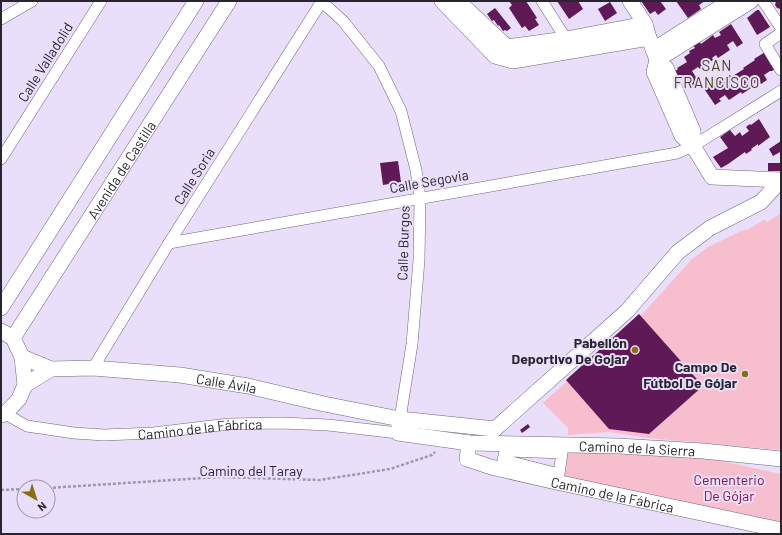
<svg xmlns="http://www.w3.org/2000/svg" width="782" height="535" viewBox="0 0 782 535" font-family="Barlow,sans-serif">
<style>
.green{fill:#f7bfcd}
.building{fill:#5f1957}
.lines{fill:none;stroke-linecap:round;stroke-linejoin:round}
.street-casing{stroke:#6f657d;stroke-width:12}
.secondary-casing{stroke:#6f657d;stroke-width:16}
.path{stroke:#9f97ab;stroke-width:2.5;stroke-dasharray:3 2;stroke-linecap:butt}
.street{stroke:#fff;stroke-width:11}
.secondary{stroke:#fff;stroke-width:15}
.poi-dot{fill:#8a6e0f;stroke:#eadffa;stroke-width:1.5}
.labels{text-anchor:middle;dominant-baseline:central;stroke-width:4;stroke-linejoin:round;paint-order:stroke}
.street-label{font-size:14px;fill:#29252f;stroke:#eadffa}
.poi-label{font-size:14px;font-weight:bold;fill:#29252f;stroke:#eadffa;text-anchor:end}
.park-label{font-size:14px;fill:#8a1145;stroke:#eadffa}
.neighbourhood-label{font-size:15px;letter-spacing:1px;fill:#4d3f17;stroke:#eadffa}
</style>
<rect width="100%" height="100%" fill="#eadffa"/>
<g class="green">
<path d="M781 213V450L745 447 648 438 609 432 568 435V428L543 403 645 311 692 259 708 247 741 231 749 229 765 219 767 222Z"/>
<path d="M566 452 699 456 781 474V524L561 476Z"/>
</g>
<g class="building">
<path d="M509 1H526L537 18 535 19 539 25 529 31 525 26 522 28 509 8 512 5Z"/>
<path d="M557 1H578L583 9 569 19Z"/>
<path d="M641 1H660L666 9 658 15 655 11 650 14Z"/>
<path d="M676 1H705L699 5 701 9 688 18Z"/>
<path d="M776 1H781V9L777 8 775 5Z"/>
<path d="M610 2 617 13 605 21 598 9Z"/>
<path d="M495 8 511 28 507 31 505 30 503 31 499 25 498 26 494 20 492 21 487 14Z"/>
<path d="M757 10H759L770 27 757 35 747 18Z"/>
<path d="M731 24 743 43 737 47 733 41 727 45 730 50 718 58 716 55 712 58 713 60 706 65 700 69 698 67 692 71 699 82 693 86 688 78 684 81 683 78 678 81 674 72 678 69 677 68 687 62 684 57 690 53 689 51 695 48 693 45 699 41 701 44 713 35 715 38 721 35 719 32Z"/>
<path d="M767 51 775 69 772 71H770L764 75 767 80 761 84 759 81 753 84 754 86 742 94 741 92 729 100 725 95 719 99 721 101 715 105 703 87 715 79 717 82 730 75 731 77 744 69 743 68 755 60 754 59Z"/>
<path d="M759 119 770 137 758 146V144L751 149 752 150 746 154 745 152 728 164 721 168 713 157 728 148 720 137 730 130 735 136 740 132 742 136 749 131 746 127 750 124 751 125Z"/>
<path d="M781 141V153L780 152 773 156 769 149Z"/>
<path d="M398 161 401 182 383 185 380 163Z"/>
<rect x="768" y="163" width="13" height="8"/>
<path d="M639 314 703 386 649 434 609 429 566 380Z"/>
<path d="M528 424 530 427 522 433 520 430Z"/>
</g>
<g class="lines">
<defs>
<g id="street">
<path d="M321 1 343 21 379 66 401 111 416 170 420 198 419 260 412 344 400 419"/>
<path d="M542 1 566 39 567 45"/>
<path d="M763 1 781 28"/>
<path d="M1 19 32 1"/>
<path d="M781 33 765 44 781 70"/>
<path d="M1 159 101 1"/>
<path d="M169 243 677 153 693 146 781 91"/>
<path d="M93 368 169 243 322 1"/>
<path id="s1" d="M5 414 27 426 74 433 104 435 153 433 229 424 281 423 328 425 398 433"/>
<path d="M505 451 562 453 559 474 503 460Z"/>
</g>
<g id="secondary">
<path d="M442 1 495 56 513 61 649 38"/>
<path d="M458 1 507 47 566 39 645 24"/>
<path d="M630 1 645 24 649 38 657 60 666 68 693 131V146"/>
<path d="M653 50 730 1"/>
<path d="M657 60 654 72 682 136 693 146 712 177 781 180"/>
<path d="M657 60 751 1"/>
<path d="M1 308 196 1"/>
<path d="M1 331 13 338 22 357 25 385 19 399 5 414 1 415"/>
<path id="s2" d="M13 338 229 1"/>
<path id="s3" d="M22 357 51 369 93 368 180 375 248 386 324 404 400 419 495 429"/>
<path d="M25 385 51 369"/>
<path id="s4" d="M400 419 398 433 469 443 618 446 703 451 781 459"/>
<path d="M495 429 627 311 678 252 710 228 761 202 773 189V180"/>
<path id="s5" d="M469 443 467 459 491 467 556 482 781 530"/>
</g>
</defs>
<use href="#street" class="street-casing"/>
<use href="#secondary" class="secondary-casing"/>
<g class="path">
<path d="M48 488 219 477 320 480 390 469 432 455 435 452"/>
<path d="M1 490 24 489"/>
</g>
<use href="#street" class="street"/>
<use href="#secondary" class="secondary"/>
</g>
<g class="poi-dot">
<circle cx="635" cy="350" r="4"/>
<circle cx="745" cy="374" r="4"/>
</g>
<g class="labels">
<g class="street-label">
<text transform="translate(45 62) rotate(-58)">Calle Valladolid</text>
<text stroke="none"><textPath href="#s2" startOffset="200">Avenida de Castilla</textPath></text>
<text transform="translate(194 176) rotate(-58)">Calle Soria</text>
<text transform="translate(429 181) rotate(-10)">Calle Segovia</text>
<text transform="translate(403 243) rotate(-88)">Calle Burgos</text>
<text stroke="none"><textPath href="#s3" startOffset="208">Calle Ávila</textPath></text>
<text stroke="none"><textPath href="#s1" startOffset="199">Camino de la Fábrica</textPath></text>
<text stroke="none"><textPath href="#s4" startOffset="254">Camino de la Sierra</textPath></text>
<text x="251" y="470">Camino del Taray</text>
<text stroke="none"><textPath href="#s5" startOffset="166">Camino de la Fábrica</textPath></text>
</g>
<g class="poi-label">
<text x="627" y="342">Pabellón<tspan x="627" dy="16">Deportivo De Gojar</tspan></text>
<text x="737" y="366">Campo De<tspan x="737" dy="16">Fútbol De Gójar</tspan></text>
</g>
<g class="park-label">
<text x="729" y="479">Cementerio<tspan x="729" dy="16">De Gójar</tspan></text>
</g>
<g class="neighbourhood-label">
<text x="717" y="65">SAN<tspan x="717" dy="17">FRANCISCO</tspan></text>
</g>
</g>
<rect width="782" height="535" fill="none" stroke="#29252f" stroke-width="4"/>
<g transform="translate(36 499) rotate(141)"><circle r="19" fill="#eadffa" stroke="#9d95a9"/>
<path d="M0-3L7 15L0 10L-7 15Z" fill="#8a6e0f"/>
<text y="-6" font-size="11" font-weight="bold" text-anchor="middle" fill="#29252f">N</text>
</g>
</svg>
